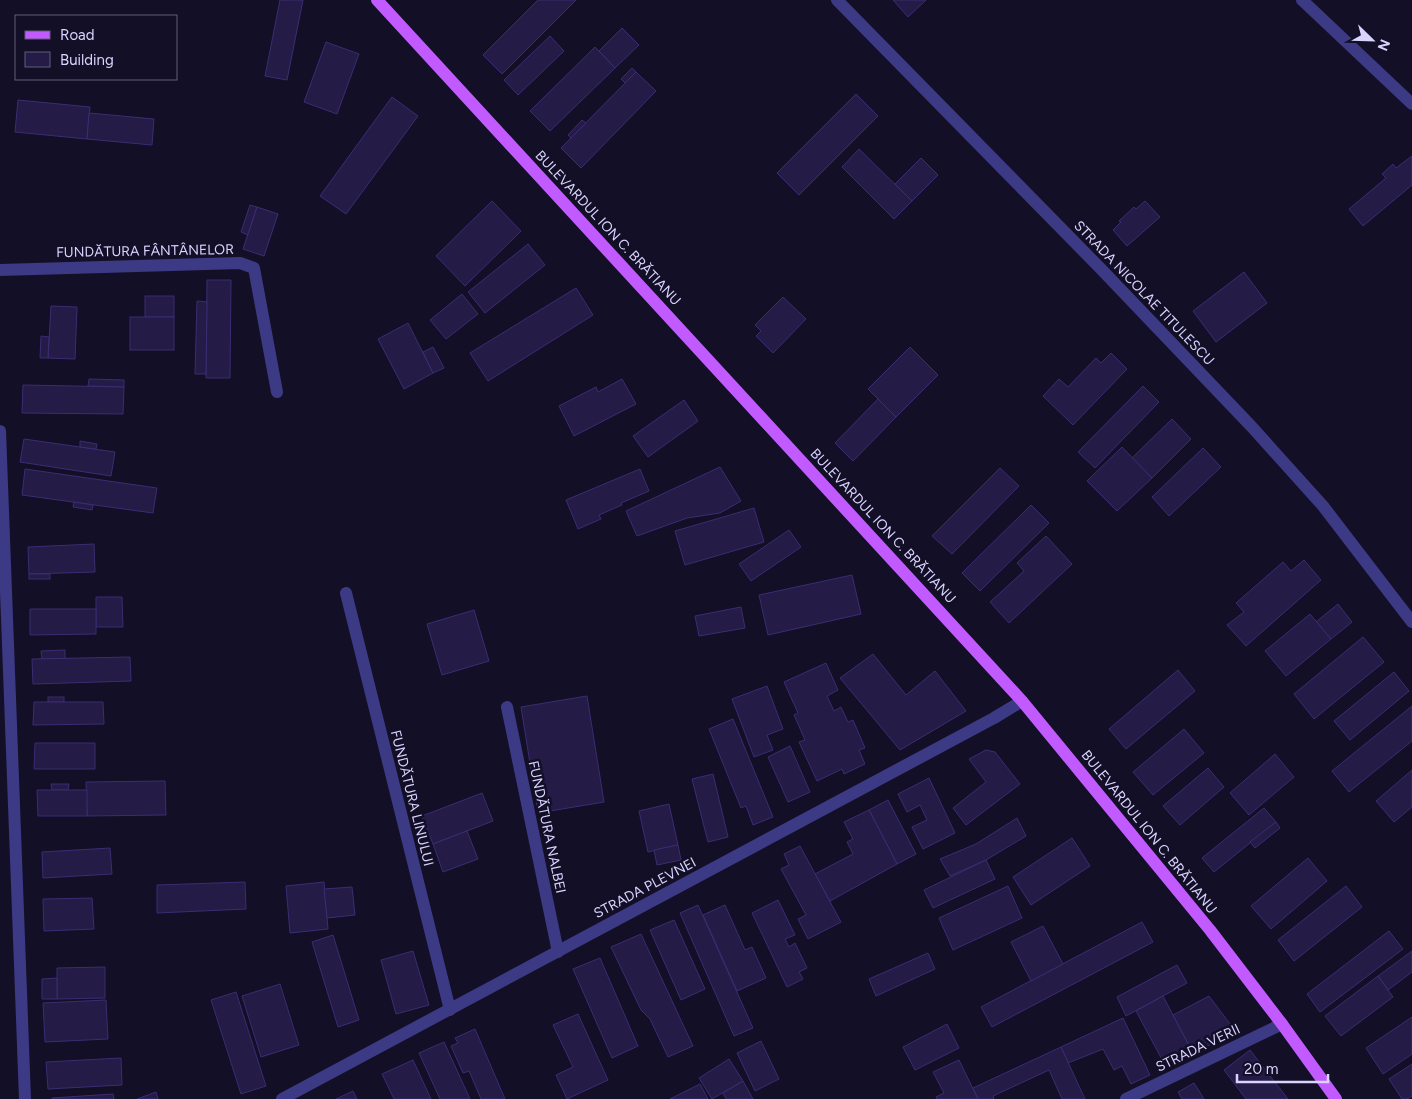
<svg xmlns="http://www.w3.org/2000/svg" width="1412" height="1099" viewBox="0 0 1412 1099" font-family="Figtree,sans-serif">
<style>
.building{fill:#241b47;stroke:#3b2d73}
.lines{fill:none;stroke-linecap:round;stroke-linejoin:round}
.street{stroke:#3d3a85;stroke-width:12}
.primary{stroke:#c25bff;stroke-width:12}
.labels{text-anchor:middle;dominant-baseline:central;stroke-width:5;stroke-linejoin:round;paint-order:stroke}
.street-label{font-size:14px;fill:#d9d4ff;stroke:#130f26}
</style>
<rect width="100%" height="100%" fill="#130f26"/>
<g class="building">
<path d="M280 0H303L287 80 265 76Z"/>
<path d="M538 0H576L502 74 483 55Z"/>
<path d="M893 0H926L908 17Z"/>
<path d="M622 28 639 45 615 68 599 51Z"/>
<path d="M550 36 564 51 518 95 504 80Z"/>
<path d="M326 42 359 54 337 114 304 102Z"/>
<path d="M595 47 615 68 550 131 530 111Z"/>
<path d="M632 68 636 72 625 83 621 79Z"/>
<path d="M636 72 656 91 581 168 561 148Z"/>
<path d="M856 94 878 116 799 195 777 173Z"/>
<path d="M392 97 418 116 346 214 320 196Z"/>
<path d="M18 100 90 107 87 139 15 132Z"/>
<path d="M89 113 154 119 152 145 87 139Z"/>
<path d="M582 120 586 123 571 138 568 135Z"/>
<path d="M859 149 912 201 894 219 842 167Z"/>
<path d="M1412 156V185L1363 226 1349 209 1386 178 1382 174 1393 164 1396 168Z"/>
<path d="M921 158 938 175 912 201 895 184Z"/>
<path d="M492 201 521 231 465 286 436 256Z"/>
<path d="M1145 201 1160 217 1127 246 1113 230 1121 222 1119 221 1134 207 1136 209Z"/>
<path d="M250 205 257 207 248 235 241 232Z"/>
<path d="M257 207 278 214 264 256 243 249Z"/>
<path d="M528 244 545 265 485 313 468 292Z"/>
<path d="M1244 272 1267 303 1216 342 1193 311Z"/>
<path d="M207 280H231L230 378H206Z"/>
<path d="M576 288 593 315 488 381 470 353Z"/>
<path d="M462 294 478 314 446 339 430 320Z"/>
<rect x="145" y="296" width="29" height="21"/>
<path d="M783 297 806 319 773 353 756 336 761 331 755 325Z"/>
<path d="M197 301 207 302 206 374H195Z"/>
<path d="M51 306 77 307 75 359 48 358Z"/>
<rect x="130" y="317" width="44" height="33"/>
<path d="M408 323 433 373 404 389 378 339Z"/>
<path d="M41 336 49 337 48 358H40Z"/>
<path d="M433 347 444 368 433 373 423 352Z"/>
<path d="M910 347 938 375 896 417 868 389Z"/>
<path d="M1111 353 1127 369 1073 425 1043 396 1059 379 1068 387 1096 358 1101 363Z"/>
<path d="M89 379 124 380V387L88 386Z"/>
<path d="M622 379 636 404 574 436 559 406 596 387 598 392Z"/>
<path d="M23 385 124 387 123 414 22 413Z"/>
<path d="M1143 386 1159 402 1095 468 1078 452Z"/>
<path d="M878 399 896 417 853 461 835 443Z"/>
<path d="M684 400 698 421 648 457 633 436Z"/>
<path d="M1172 419 1191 439 1152 478 1132 458Z"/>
<path d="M24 439 115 452 111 476 20 462Z"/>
<path d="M80 441 97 444 96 449 80 447Z"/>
<path d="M1122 447 1152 478 1117 511 1087 481Z"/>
<path d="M1203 448 1221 467 1169 516 1152 497Z"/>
<path d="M720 467 741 501 720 513 687 518 637 536 626 511Z"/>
<path d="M1000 468 1019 486 952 554 932 536Z"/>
<path d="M25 469 157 488 153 513 22 495Z"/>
<path d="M640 469 649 491 621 503 622 505 599 515 601 519 578 529 566 500Z"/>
<path d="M74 502 93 505 92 510 73 507Z"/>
<path d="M1031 505 1049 523 980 591 962 573Z"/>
<path d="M754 508 764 542 685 565 675 531Z"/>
<path d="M789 530 801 547 751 581 739 564Z"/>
<path d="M1046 536 1072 564 1009 623 990 602 1024 571 1017 563Z"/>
<path d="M94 544 95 572 29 574 28 547Z"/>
<path d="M1304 560 1321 580 1246 646 1227 625 1244 612 1236 603 1283 562 1291 571Z"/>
<rect x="29" y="574" width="21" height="5"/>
<path d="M852 575 861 614 768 635 759 595Z"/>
<path d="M96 597H122L123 627H96Z"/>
<path d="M1338 604 1352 622 1331 639 1316 622Z"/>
<path d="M741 607 745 628 699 636 695 616Z"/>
<path d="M30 609H96V634L30 635Z"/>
<path d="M474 610 489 661 442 675 427 624Z"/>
<path d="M1310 614 1331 639 1286 676 1265 651Z"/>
<path d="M1363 637 1384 662 1314 719 1294 694Z"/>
<path d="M65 650V659H42L41 651Z"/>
<path d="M873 654 906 695 935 671 966 711 900 750 840 678Z"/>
<path d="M130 657 131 681 33 684 32 659Z"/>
<path d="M826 663 838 690 827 696 834 711 841 707 848 722 853 720 865 748 859 750 865 764 844 774 842 769 817 781 799 742 805 740 794 715 798 713 784 682Z"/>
<path d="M1178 670 1195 691 1126 749 1109 729Z"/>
<path d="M1394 672 1409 691 1350 740 1334 721Z"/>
<path d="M767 686 783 729 767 735 773 750 754 757 732 699Z"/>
<path d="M587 696 604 802 538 813 521 707Z"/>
<rect x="48" y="697" width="16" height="5"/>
<path d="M34 702H103L104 724 33 725Z"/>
<path d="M1412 706V741L1349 792 1332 771Z"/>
<path d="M733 719 773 817 753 825 746 806 741 808 709 729Z"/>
<path d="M1184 729 1204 753 1153 795 1133 772Z"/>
<path d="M35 743H95V769H34Z"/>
<path d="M790 746 810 792 788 802 768 757Z"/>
<path d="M986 750 995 752 1020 784 966 825 953 808 986 782 969 759Z"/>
<path d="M1275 754 1294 777 1249 815 1230 793Z"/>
<path d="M1208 768 1224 787 1180 825 1163 806Z"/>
<path d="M1412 770V807L1394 822 1376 801Z"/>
<path d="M713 774 728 837 708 842 692 779Z"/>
<path d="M929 778 955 833 923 849 912 827 927 820 920 805 907 812 898 794Z"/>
<path d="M165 781 166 815 87 816 86 782Z"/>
<path d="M51 784H69L68 790H52Z"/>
<path d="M37 790H87V816H38Z"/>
<path d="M482 793 493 821 433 844 422 816Z"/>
<path d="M888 800 916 854 897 864 869 810Z"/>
<path d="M669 804 678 845 648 852 639 811Z"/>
<path d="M1264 808 1276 822 1214 872 1202 858Z"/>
<path d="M869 810 897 864 830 901 815 874 853 854 847 842 853 839 844 822Z"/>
<path d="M1017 818 1026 836 986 860 950 876 940 859 976 844Z"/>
<path d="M1276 822 1280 828 1255 848 1250 842Z"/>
<path d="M467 831 478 859 443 872 433 844Z"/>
<path d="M1072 838 1090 866 1031 905 1013 877Z"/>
<path d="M678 845 681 860 657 865 654 850Z"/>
<path d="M800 846 841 922 808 939 798 919 806 915 781 869 789 865 784 854Z"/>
<path d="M110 848 112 874 43 878 42 852Z"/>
<path d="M1308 858 1327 881 1271 929 1251 906Z"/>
<path d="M986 860 995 879 933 908 924 890Z"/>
<path d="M245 882 246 909 157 913V885Z"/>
<path d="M324 882 328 929 290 933 286 886Z"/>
<path d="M1008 886 1022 918 953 950 939 918Z"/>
<path d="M1346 886 1362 907 1294 961 1278 940Z"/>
<path d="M352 887 355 915 327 918 324 889Z"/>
<path d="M92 898 94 929 44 931 43 899Z"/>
<path d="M778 900 795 935 785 939 789 947 795 943 807 968 799 972 803 979 787 987 752 913Z"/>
<path d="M698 905 753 1028 734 1036 680 913Z"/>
<path d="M725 905 745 950 752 947 766 978 737 991 703 915Z"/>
<path d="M674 920 705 989 681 1000 650 930Z"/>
<path d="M1142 922 1153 942 992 1027 981 1007Z"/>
<path d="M1043 926 1063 964 1031 981 1011 942Z"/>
<path d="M1389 931 1403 949 1320 1012 1307 994Z"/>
<path d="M641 934 693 1046 668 1057 650 1019 641 1010 611 947Z"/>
<path d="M333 935 359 1020 338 1027 312 942Z"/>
<path d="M413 951 429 1005 396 1014 381 960Z"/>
<path d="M1412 951V972L1388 990 1378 976Z"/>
<path d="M928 953 935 969 876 996 869 979Z"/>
<path d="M600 958 638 1046 612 1058 573 969Z"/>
<path d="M1177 965 1187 983 1126 1016 1117 997Z"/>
<path d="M105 967V998L57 999V968Z"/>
<path d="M1378 976 1393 997 1341 1036 1325 1016Z"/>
<path d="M57 978V999H42V979Z"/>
<path d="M280 984 299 1045 261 1057 242 996Z"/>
<path d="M236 992 266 1086 241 1094 211 1000Z"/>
<path d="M1163 996 1193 1053 1166 1067 1136 1011Z"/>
<path d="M1209 996 1236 1032 1193 1053 1173 1015Z"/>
<path d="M106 1000 108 1039 45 1042 43 1003Z"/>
<path d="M578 1014 608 1080 567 1099 556 1075 573 1067 553 1025Z"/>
<path d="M1412 1017V1054L1383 1074 1366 1048Z"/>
<path d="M1123 1018 1150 1075 1131 1084 1122 1066 1114 1070 1103 1049 1068 1063 1061 1047Z"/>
<path d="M947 1024 959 1048 915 1070 903 1047Z"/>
<path d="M475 1029 505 1099H481L469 1071 463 1073 451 1046 458 1043 455 1038Z"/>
<path d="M761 1041 779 1079 755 1091 737 1053Z"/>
<path d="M444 1042 470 1099H440L419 1053Z"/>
<path d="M1061 1047 1085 1099H1062L1049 1070 993 1096 994 1099H978L973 1088Z"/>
<path d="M1250 1050 1288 1099H1246L1224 1070Z"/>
<path d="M121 1058 122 1085 48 1089 46 1062Z"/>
<path d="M729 1059 743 1081 712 1099 699 1078Z"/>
<path d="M413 1060 431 1099H394L382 1074Z"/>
<path d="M959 1060 978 1099H937L936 1097 944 1093 933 1072Z"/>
<path d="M1412 1064V1096L1407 1099H1402L1389 1079Z"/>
<path d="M743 1081 753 1099H726L723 1093Z"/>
<path d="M1194 1083 1204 1099H1182L1178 1092Z"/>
<path d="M700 1084 708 1099H670Z"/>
<path d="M353 1091 357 1099H336Z"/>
<path d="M156 1092 158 1099H137Z"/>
<path d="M113 1094 114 1099H52V1098Z"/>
</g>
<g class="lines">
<g class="street">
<path d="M837 0 1102 270 1251 426 1323 506 1412 622"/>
<path d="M1302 0 1412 104"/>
<path d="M0 270 240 263 254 268 277 392"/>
<path d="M0 431 25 1099"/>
<path d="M346 593 450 1010"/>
<path d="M507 707 558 952"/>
<path d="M282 1099 994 718 1022 701"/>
<path d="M1126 1099 1282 1024"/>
</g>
<path class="primary" d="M377 0 1022 701 1210 930 1282 1024 1336 1099"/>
</g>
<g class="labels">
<g class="street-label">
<text transform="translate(608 228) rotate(47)">BULEVARDUL ION C. BRĂTIANU</text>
<text transform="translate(145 251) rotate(-1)">FUNDĂTURA FÂNTÂNELOR</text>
<text transform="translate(1144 293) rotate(46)">STRADA NICOLAE TITULESCU</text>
<text transform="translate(883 526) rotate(47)">BULEVARDUL ION C. BRĂTIANU</text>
<text transform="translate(412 798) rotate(76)">FUNDĂTURA LINULUI</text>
<text transform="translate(547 827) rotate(78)">FUNDĂTURA NALBEI</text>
<text transform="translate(1149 832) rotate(51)">BULEVARDUL ION C. BRĂTIANU</text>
<text transform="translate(645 888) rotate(-28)">STRADA PLEVNEI</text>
<text transform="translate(1198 1048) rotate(-26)">STRADA VERII</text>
</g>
</g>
<rect x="15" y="15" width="162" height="65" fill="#130f26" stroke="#625e7d"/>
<rect x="25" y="31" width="25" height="8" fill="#c25bff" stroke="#625e7d"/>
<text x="60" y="40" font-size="15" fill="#d9d4ff">Road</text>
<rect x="25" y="52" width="25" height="15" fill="#241b47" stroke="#625e7d"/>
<text x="60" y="65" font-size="15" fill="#d9d4ff">Building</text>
<g transform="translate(1372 40) rotate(113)" stroke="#130f26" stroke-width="4" paint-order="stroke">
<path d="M0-4L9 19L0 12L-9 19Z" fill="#d9d4ff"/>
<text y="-8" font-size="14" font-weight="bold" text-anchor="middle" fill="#d9d4ff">N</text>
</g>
<path d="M1237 1074v8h91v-8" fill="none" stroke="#d9d4ff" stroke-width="2.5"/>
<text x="1244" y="1074" font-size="15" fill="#d9d4ff" stroke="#130f26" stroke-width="4" paint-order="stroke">20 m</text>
</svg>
